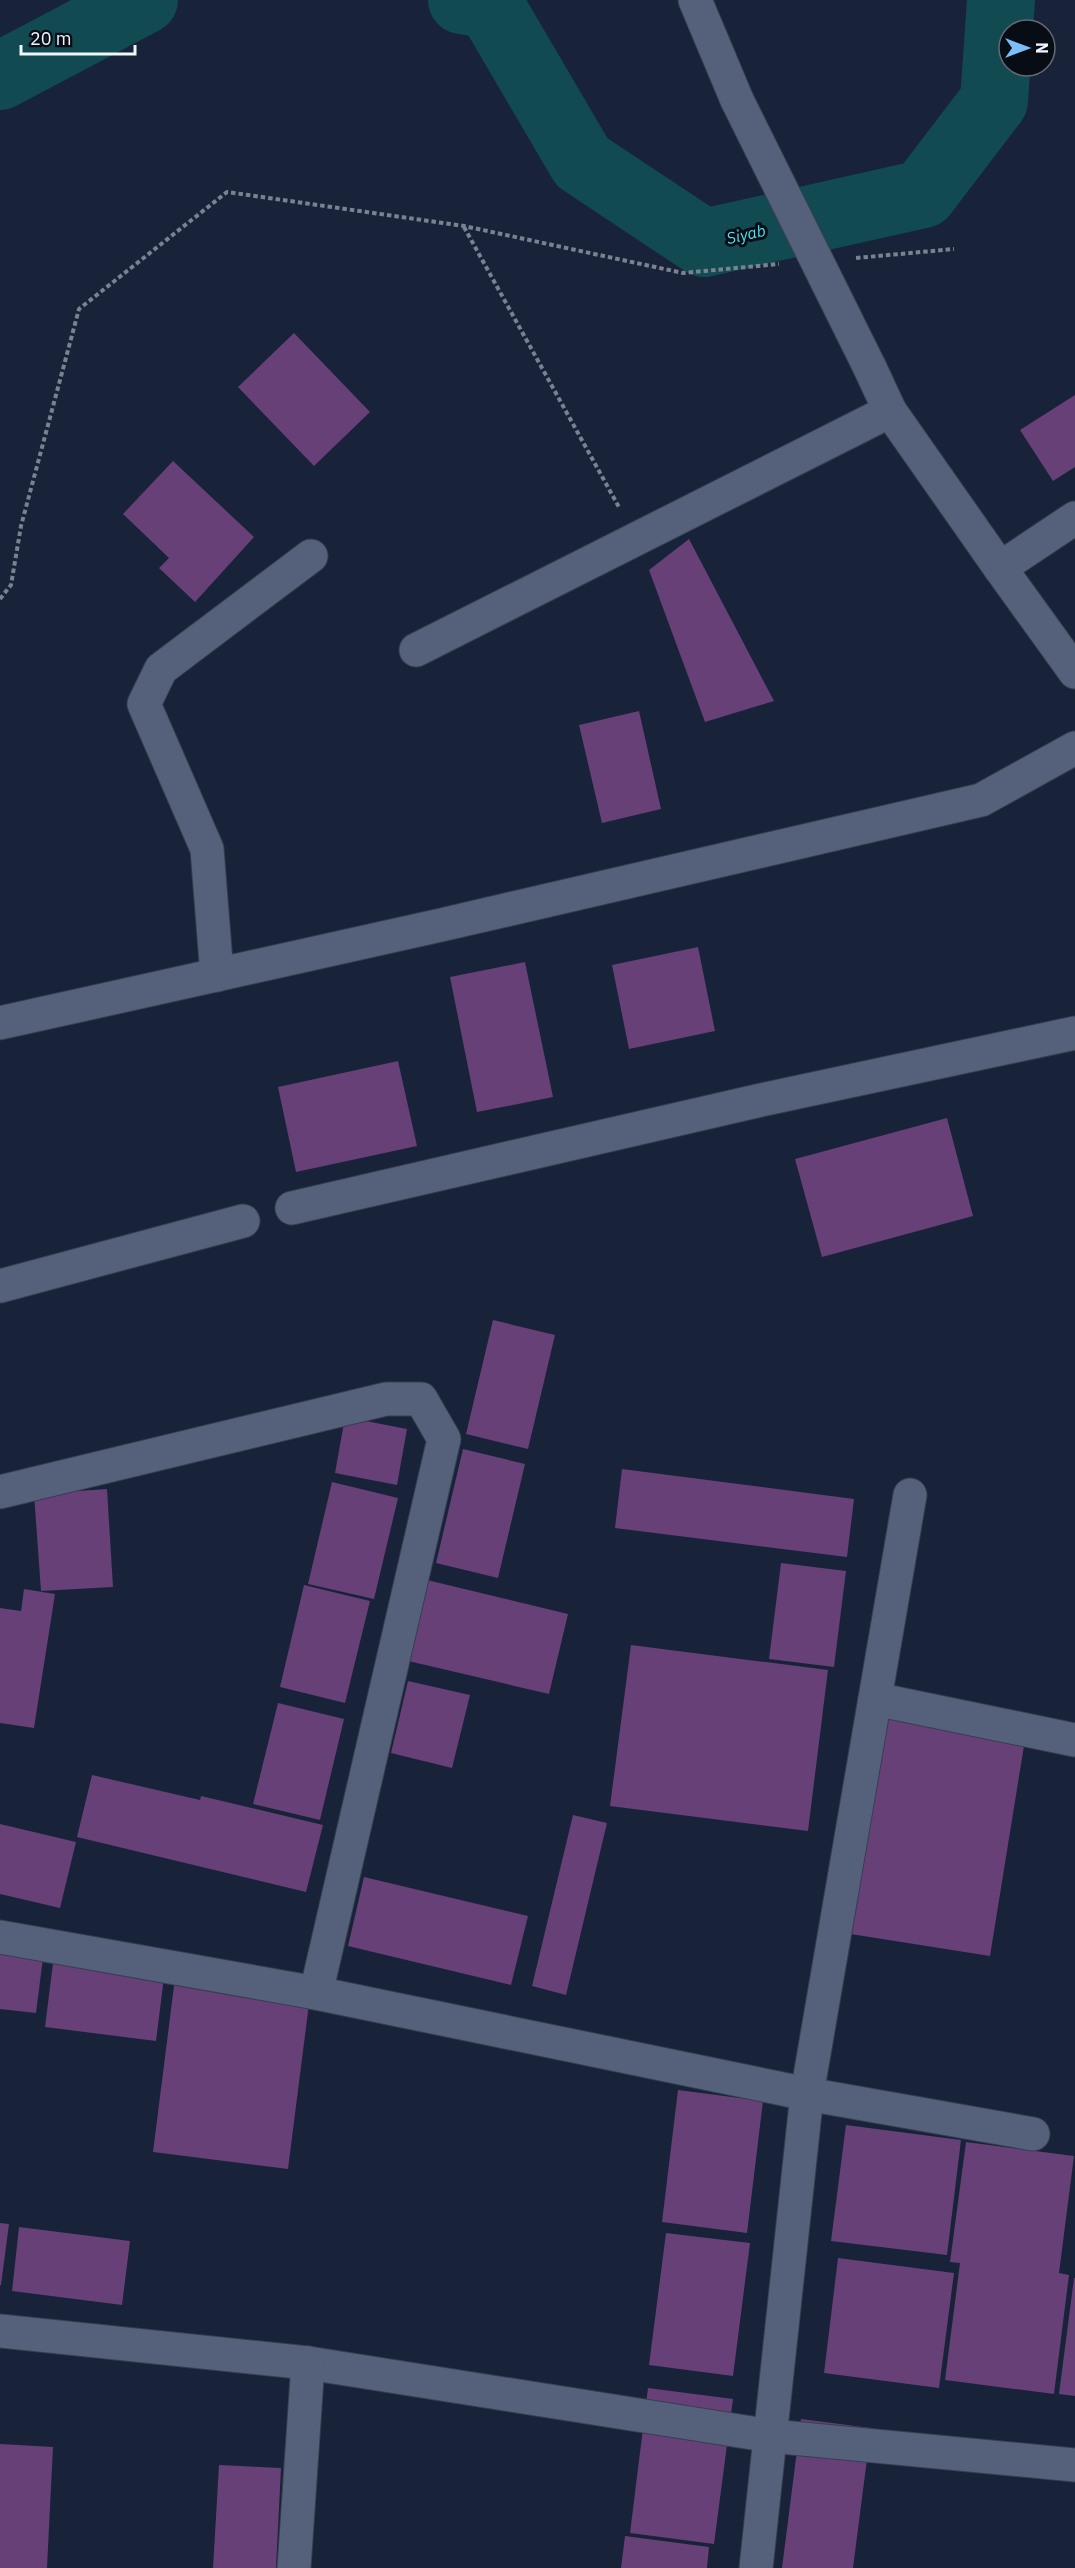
<svg xmlns="http://www.w3.org/2000/svg" width="1075" height="2568" viewBox="0 0 1075 2568" font-family="'IBM Plex Sans',sans-serif">
<style>
.lines{fill:none;stroke-linecap:round;stroke-linejoin:round}
.river{stroke:#114b51;stroke-width:68}
.building{fill:#664076}
.minor-casing{stroke:#383e4f;stroke-width:35}
.path{stroke:#7a8292;stroke-width:4;stroke-dasharray:4.5 3;stroke-linecap:butt}
.minor{stroke:#55617b;stroke-width:33}
.minor-bridge-casing{stroke:#383e4f;stroke-width:35;stroke-linecap:butt}
.minor-bridge{stroke:#55617b;stroke-width:33}
.labels{text-anchor:middle;dominant-baseline:central;stroke-width:6;stroke-linejoin:round;paint-order:stroke}
.water-label{font-size:16px;font-style:italic;fill:#49e3f2;stroke:#070c15}
</style>
<rect width="100%" height="100%" fill="#182238"/>
<g class="lines">
<g class="river">
<path d="M462 0 490 5 582 162 704 243 923 194 994 101 1001 0"/>
<path d="M0 76 144 0"/>
</g>
</g>
<g class="building">
<path d="M294 333 370 412 314 466 238 387Z"/>
<path d="M1075 395V467L1053 481 1020 430Z"/>
<path d="M173 461 254 537 195 602 159 568 169 558 123 514Z"/>
<path d="M689 539 774 701 705 722 649 570Z"/>
<path d="M639 711 661 809 602 823 579 725Z"/>
<path d="M698 947 715 1031 629 1049 612 965Z"/>
<path d="M525 962 553 1097 477 1112 450 977Z"/>
<path d="M398 1061 417 1146 296 1172 278 1087Z"/>
<path d="M947 1118 973 1216 822 1257 795 1159Z"/>
<path d="M493 1320 555 1335 528 1449 466 1434Z"/>
<path d="M345 1417 407 1429 397 1485 335 1473Z"/>
<path d="M463 1449 525 1464 498 1578 436 1563Z"/>
<path d="M622 1469 854 1499 847 1557 615 1528Z"/>
<path d="M332 1482 398 1498 374 1599 308 1584Z"/>
<path d="M107 1489 113 1587 41 1591 34 1494Z"/>
<path d="M781 1563 846 1571 834 1667 769 1659Z"/>
<path d="M423 1579 568 1614 549 1694 404 1660Z"/>
<path d="M304 1585 370 1601 345 1703 280 1687Z"/>
<path d="M24 1589 55 1594 34 1728 0 1723V1608L21 1611Z"/>
<path d="M631 1645 828 1670 808 1831 610 1806Z"/>
<path d="M408 1681 470 1695 452 1768 391 1753Z"/>
<path d="M882 1698 1028 1721 990 1956 844 1933Z"/>
<path d="M278 1703 344 1719 320 1820 253 1804Z"/>
<path d="M92 1775 200 1800 201 1796 323 1825 306 1892 77 1837Z"/>
<path d="M573 1815 607 1823 566 1995 532 1986Z"/>
<path d="M0 1824 76 1842 60 1908 0 1894Z"/>
<path d="M364 1877 528 1916 511 1985 348 1946Z"/>
<path d="M0 1944 44 1950 36 2013 0 2009Z"/>
<path d="M53 1963 164 1977 156 2041 45 2027Z"/>
<path d="M175 1978 310 1996 288 2169 153 2152Z"/>
<path d="M678 2090 763 2101 747 2233 662 2222Z"/>
<path d="M846 2125 961 2140 947 2255 831 2241Z"/>
<path d="M966 2142 1074 2156 1059 2273 1069 2275 1054 2394 945 2380 960 2263 950 2262Z"/>
<path d="M0 2223 9 2224 1 2285H0Z"/>
<path d="M19 2227 130 2241 122 2305 12 2291Z"/>
<path d="M666 2233 750 2243 733 2376 649 2365Z"/>
<path d="M838 2258 954 2273 939 2388 824 2373Z"/>
<path d="M1074 2278H1075V2396L1059 2394Z"/>
<path d="M648 2388 733 2399 714 2544 630 2533Z"/>
<path d="M801 2419 871 2428 853 2568H782Z"/>
<path d="M0 2444 53 2447 47 2568H0Z"/>
<path d="M219 2465 281 2468 276 2568H213Z"/>
<path d="M625 2536 709 2547 707 2568H621Z"/>
</g>
<g class="lines">
<defs>
<g id="minor">
<path d="M695 0 737 100"/>
<path d="M870 368 890 411 1000 568 1075 672"/>
<path d="M1000 568 1075 518"/>
<path d="M416 650 890 411"/>
<path d="M217 975 207 849 144 704 161 669 311 556"/>
<path d="M0 1023 441 925 981 800 1075 748"/>
<path d="M292 1208 761 1100 1075 1033"/>
<path d="M0 1286 243 1221"/>
<path d="M0 1492 386 1399H421L444 1439 316 1993"/>
<path d="M875 1699 1075 1740"/>
<path d="M0 1937 316 1993 807 2094 1033 2134"/>
<path d="M0 2331 308 2363 771 2436 1075 2465"/>
<path d="M294 2568 308 2363"/>
<path d="M756 2568 807 2094 910 1495"/>
</g>
</defs>
<use href="#minor" class="minor-casing"/>
<g class="path">
<path d="M464 227 620 509"/>
<path d="M856 258 954 249"/>
<path d="M0 599 11 585 21 526 79 309 227 192 464 226 683 273 779 264"/>
</g>
<use href="#minor" class="minor"/>
<defs>
<path id="minor-bridge" d="M737 100 870 368"/>
</defs>
<use href="#minor-bridge" class="minor-bridge-casing"/>
<use href="#minor-bridge" class="minor-bridge"/>
</g>
<g class="labels">
<g class="water-label">
<text transform="translate(746 234) rotate(-13)">Siyab</text>
</g>
</g>
<g transform="translate(1027 48) rotate(90)"><circle r="28" fill="#070c15" stroke="#646972" stroke-width="1.5"/>
<path d="M0-4.5L10 22L0 15L-10 22Z" fill="#7cbef9"/>
<text y="-9" font-size="16" font-weight="bold" text-anchor="middle" fill="#f0f5fe">N</text>
</g>
<path d="M21 45v9h114v-9" fill="none" stroke="#f0f5fe" stroke-width="3"/>
<text x="30" y="45" font-size="18" fill="#f0f5fe" stroke="#070c15" stroke-width="4.5" paint-order="stroke">20 m</text>
</svg>
